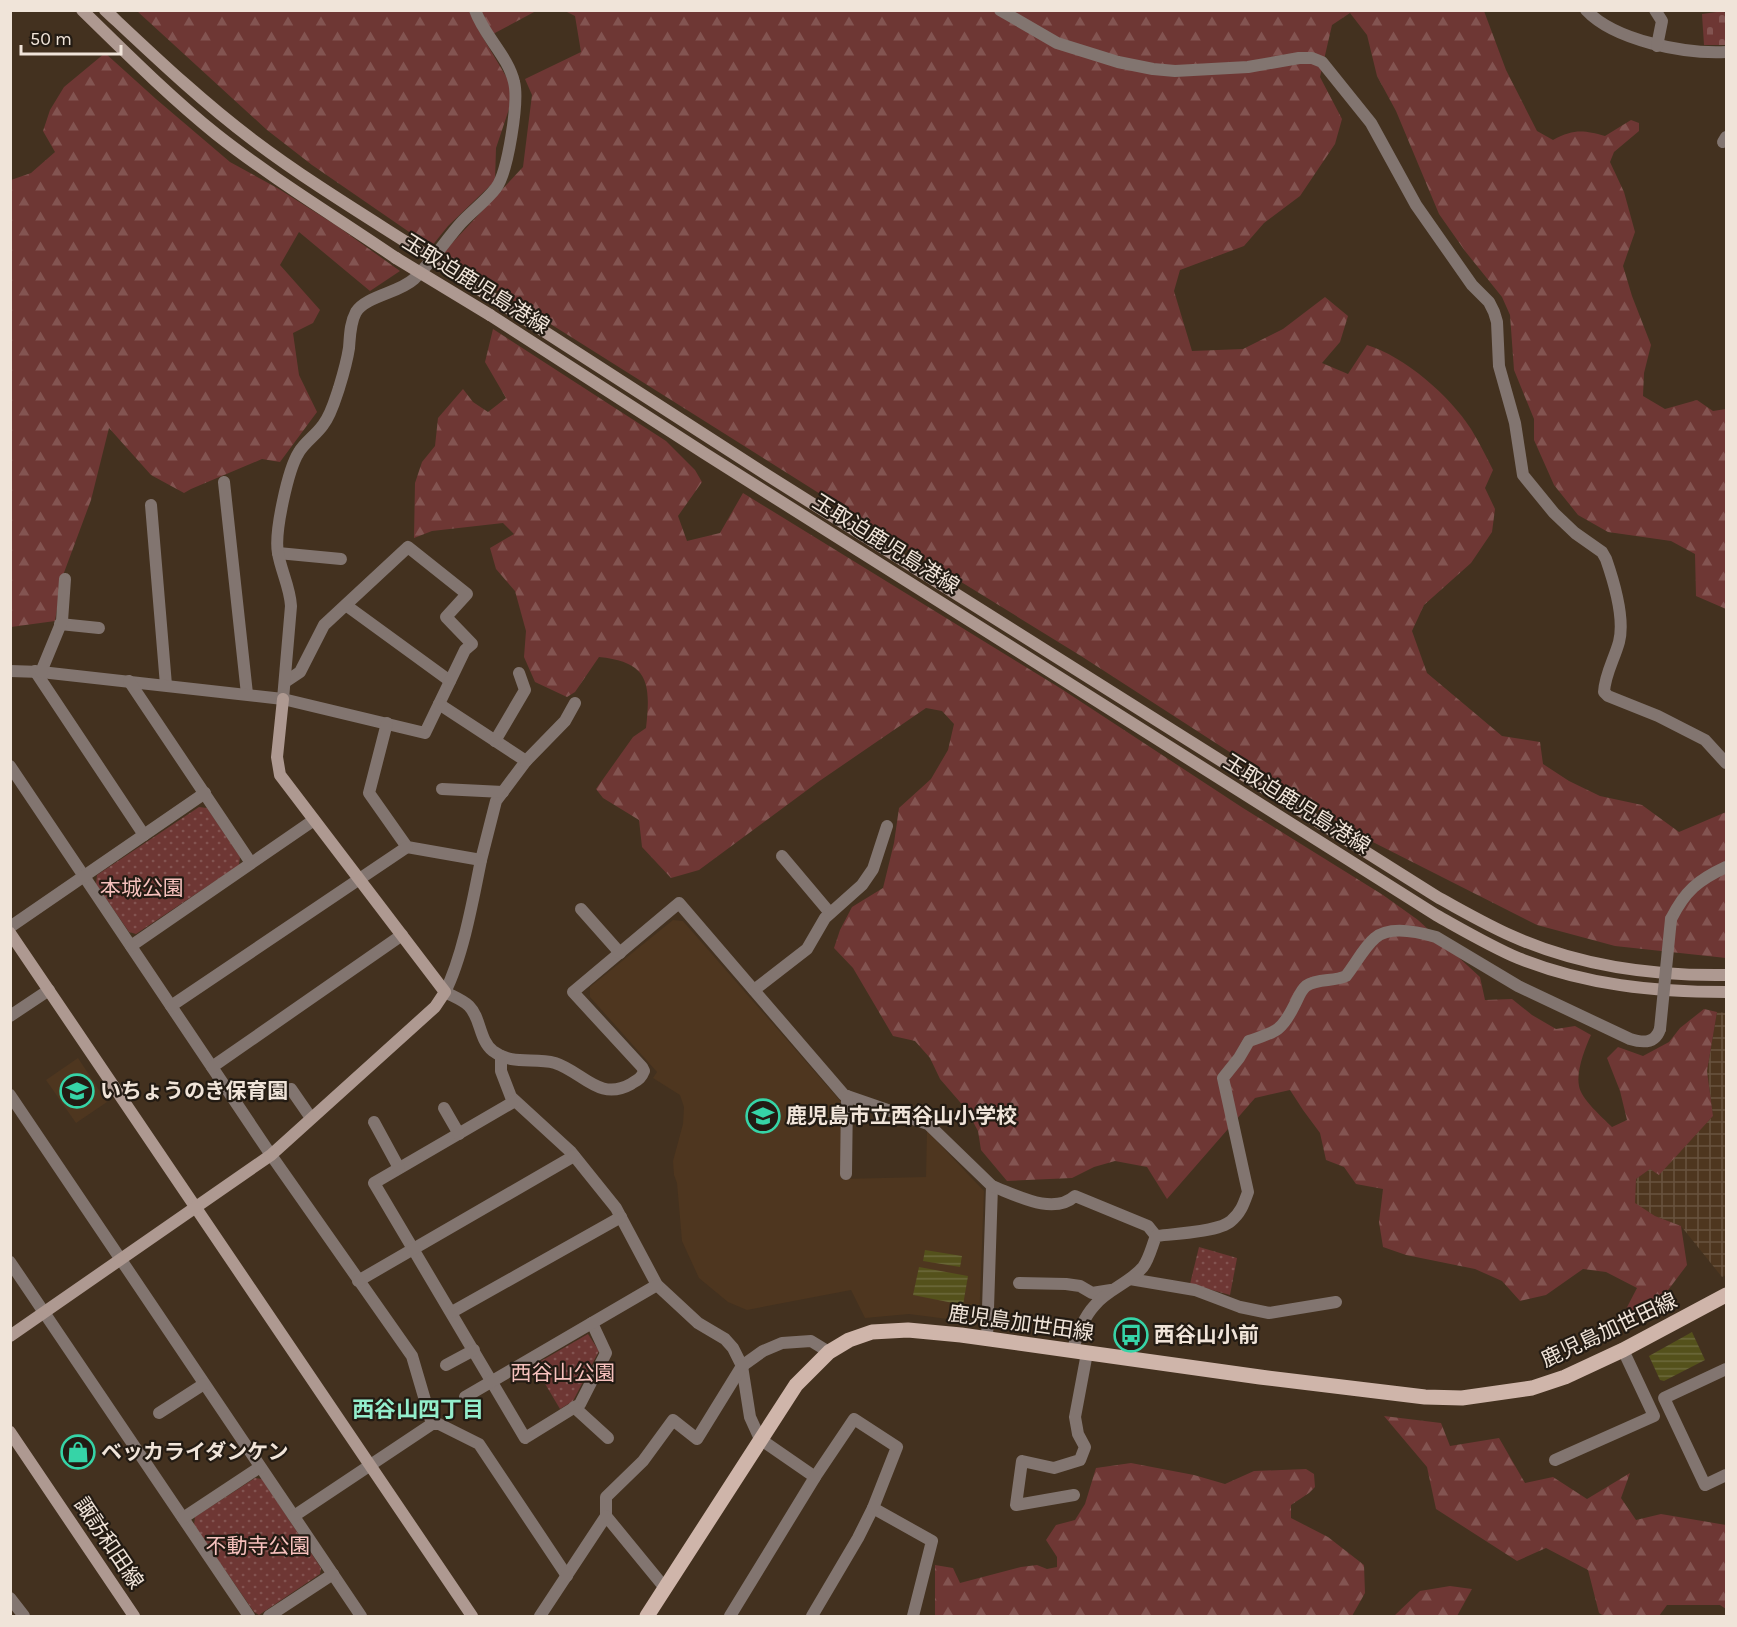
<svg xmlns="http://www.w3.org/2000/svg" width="1737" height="1627" viewBox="0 0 1737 1627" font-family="Karla,'Noto Sans JP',sans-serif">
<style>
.built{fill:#4e361f}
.industrial{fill:url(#industrial-grid)}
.forest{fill:url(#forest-firs)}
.cemetery{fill:url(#cemetery-stones)}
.park{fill:url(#park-dots)}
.water{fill:url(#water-rules)}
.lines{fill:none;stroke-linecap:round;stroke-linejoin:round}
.street{stroke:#827570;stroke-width:12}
.secondary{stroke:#ae9991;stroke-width:12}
.primary{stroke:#cfb5aa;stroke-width:15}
.street-bridge{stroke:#827570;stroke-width:12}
.secondary-bridge{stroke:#ae9991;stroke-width:12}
.labels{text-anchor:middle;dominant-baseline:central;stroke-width:4.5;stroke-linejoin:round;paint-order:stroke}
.street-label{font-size:21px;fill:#f0e4d9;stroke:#231b13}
.park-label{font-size:21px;fill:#f6c1bd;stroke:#231b13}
.poi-label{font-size:21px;font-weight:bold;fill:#f0e4d9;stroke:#231b13;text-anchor:start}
.neighbourhood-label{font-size:22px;font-weight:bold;fill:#93eecc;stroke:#231b13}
</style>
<defs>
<pattern id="industrial-grid" width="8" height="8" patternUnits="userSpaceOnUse" patternTransform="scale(1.5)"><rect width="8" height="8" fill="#4e361f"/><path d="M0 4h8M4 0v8" fill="none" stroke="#68533f"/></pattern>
<pattern id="forest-firs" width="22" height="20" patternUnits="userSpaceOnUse" patternTransform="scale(1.5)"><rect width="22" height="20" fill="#6e3734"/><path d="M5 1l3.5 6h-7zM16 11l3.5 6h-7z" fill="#835451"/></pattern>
<pattern id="cemetery-stones" width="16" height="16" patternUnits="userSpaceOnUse" patternTransform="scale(1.5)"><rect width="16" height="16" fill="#6e3734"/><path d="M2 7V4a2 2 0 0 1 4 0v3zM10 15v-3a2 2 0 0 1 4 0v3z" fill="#835451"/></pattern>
<pattern id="park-dots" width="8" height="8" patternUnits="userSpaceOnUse" patternTransform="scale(1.5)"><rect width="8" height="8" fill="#6e3734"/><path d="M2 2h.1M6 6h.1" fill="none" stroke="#835451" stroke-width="1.8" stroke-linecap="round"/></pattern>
<pattern id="water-rules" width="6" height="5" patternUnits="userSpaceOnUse" patternTransform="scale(1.5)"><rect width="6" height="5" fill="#54511b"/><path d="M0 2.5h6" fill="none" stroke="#6d6a3c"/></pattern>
</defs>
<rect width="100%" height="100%" fill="#43311f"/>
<g class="built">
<path d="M673 920 683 921 843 1104 841 1179 926 1177 927 1131 984 1191 979 1323 909 1314 865 1318 851 1290 747 1310 728 1302 699 1278 682 1241 677 1183 674 1175 673 1161 683 1124 684 1107 680 1095 653 1078 657 1072 590 997V987Z"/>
<path d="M78 1058 107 1102 76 1123 46 1080Z"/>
</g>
<path class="industrial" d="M1717 1012 1726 1013V1275L1722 1277 1681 1226 1655 1216 1634 1203 1636 1179 1650 1169 1659 1174 1713 1116 1707 1071Z"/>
<g class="forest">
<path d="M137 11H470L479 31 510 83 512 100 496 148 495 181 448 226 431 247 312 165 267 130Z"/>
<path d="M481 11H536L493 34Z"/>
<path d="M565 11H1484L1506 70 1537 131 1553 140C1574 129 1583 130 1605 136L1631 120 1639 123V131L1614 152 1610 162 1624 192 1635 232 1623 266 1632 296 1651 345 1644 373 1643 396 1665 409 1697 400 1713 411 1726 409V609L1696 596 1695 554 1671 541 1608 532 1578 515 1554 485 1534 440V419L1514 370 1510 315 1502 297 1465 251 1439 214 1396 111 1377 76 1367 35 1350 13 1332 25 1320 77 1342 119 1335 144 1300 196 1264 223 1244 246 1180 270 1174 291 1192 351 1243 349 1283 329 1325 297 1348 316 1340 342 1322 363 1348 374 1367 345C1404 356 1450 396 1471 429 1479 442 1486 456 1493 470L1485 488 1495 509 1492 532 1471 563 1424 605 1412 631 1427 673 1502 736 1540 742 1543 764 1569 781 1600 796 1642 805 1679 832 1726 812V958L1615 946 1537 925 1355 833 1081 656 906 548 441 255 523 167 532 95 525 79 581 52 575 16Z"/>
<path d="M105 53 156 99 230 162 279 189 337 226 400 271 370 291 299 232 280 265 320 310 313 323 293 333 299 375 317 412 280 462 262 459 191 489 184 493 151 475 109 428 91 500 62 578 55 621 11 627V180L31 173 55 152 43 131 50 110 64 87Z"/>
<path d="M493 329 666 441 695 470 702 482 678 516 687 541 720 533 743 493 1060 688 1243 808 1383 895 1418 920 1480 977 1485 1000 1512 999 1532 1015 1556 1029 1575 1026 1591 1035C1585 1048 1576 1071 1579 1086 1581 1099 1602 1117 1612 1127L1627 1120 1620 1091 1607 1058 1618 1047 1643 1056 1669 1042 1680 1028 1704 1009 1717 1012 1707 1071 1713 1116 1659 1175 1650 1169 1636 1179 1635 1203 1655 1216 1681 1226 1687 1265 1650 1314 1623 1315 1637 1288 1606 1272 1583 1269 1546 1295 1520 1301 1502 1281 1475 1269 1406 1255 1383 1247 1379 1222 1383 1189 1356 1184 1344 1167 1326 1160 1320 1133 1303 1110 1290 1090 1255 1098 1167 1199 1147 1167 1115 1161 1094 1167 1072 1178 1007 1181 981 1150 978 1131 966 1109 940 1079 930 1058 915 1041 893 1036 853 968 834 948 840 930 852 907 883 888 894 843 899 808 931 779 948 750 954 724 942 711 926 708 818 782 699 870 671 878 642 847 639 820 603 798 596 789 633 737 646 728C651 683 649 662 599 657L575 692 567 697 535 682 524 657 526 631 515 591 496 569 490 548 514 534 503 523 432 531 414 538 415 483 422 462 435 446 438 418 463 389 473 402 488 412 506 398 485 362Z"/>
<path d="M1384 1416 1441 1423 1450 1446 1499 1438 1525 1483 1553 1477 1587 1499 1630 1473 1621 1498 1636 1520 1661 1514 1726 1525V1609L1720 1605H1667L1659 1616H1604L1599 1613 1588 1570 1546 1548 1517 1561 1436 1509 1427 1467Z"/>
<path d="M1131 1463 1194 1475 1225 1484 1254 1471 1306 1469 1314 1474 1315 1487 1309 1493 1291 1505V1518L1328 1537 1364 1565 1365 1593 1352 1616H935V1565L953 1568 960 1583 1021 1567 1037 1565 1047 1569 1057 1567V1557L1046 1540 1056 1525 1075 1520 1085 1504 1096 1468Z"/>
<path d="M1450 1586 1472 1589 1457 1616H1394L1420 1591Z"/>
</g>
<path class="cemetery" d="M1724 11 1726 16V45H1704L1702 14Z"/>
<g class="park">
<path d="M199 807 207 808 240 857 239 865 136 934 129 932 96 884 97 875Z"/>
<path d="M1199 1247 1237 1258 1230 1295 1190 1284Z"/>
<path d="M588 1334 599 1351 573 1401 560 1409 534 1365Z"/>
<path d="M255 1478 262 1479 321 1568 320 1574 259 1615 254 1612 194 1525 195 1517Z"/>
</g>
<g class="water">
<path d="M925 1250 962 1256 960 1267 923 1261Z"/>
<path d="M919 1267 968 1276 963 1305 913 1295Z"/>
<path d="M1692 1332 1705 1360 1664 1381 1660 1380 1649 1356Z"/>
</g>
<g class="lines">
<g class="street">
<path d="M1000 10 1057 43 1118 62 1153 69 1175 71 1248 67 1299 58H1312L1322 62 1371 123 1416 205 1472 285 1489 302 1494 312 1497 322 1499 366 1515 423 1523 475 1554 513 1575 533 1602 552 1606 559C1614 582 1625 619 1619 642 1614 660 1605 674 1604 692L1608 696 1658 716 1705 740 1726 763"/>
<path d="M1586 10C1615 41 1685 54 1726 52"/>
<path d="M1655 10 1662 21 1657 46"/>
<path d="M1723 142 1726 137"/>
<path d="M224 482 247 694"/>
<path d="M151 505 166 685"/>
<path d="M278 553 341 559"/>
<path d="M347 606 450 681"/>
<path d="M60 624 99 628"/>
<path d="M10 671 41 672 283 699 425 733 465 650 472 644 446 617 467 594 408 547 324 625 300 672 285 682"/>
<path d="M35 671 144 835"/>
<path d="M41 672 62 621 65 579"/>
<path d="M129 681 251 863"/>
<path d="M283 699 291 606C290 587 281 571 278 553 274 533 288 469 299 452 305 442 316 435 323 425 331 415 335 400 339 388 343 375 347 361 349 348 350 336 350 323 356 312 366 296 399 293 414 279 432 262 445 241 461 223 472 211 486 201 496 188 508 172 519 101 514 82 508 56 484 36 475 10"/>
<path d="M439 704 526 761 496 801 481 860"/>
<path d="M387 723 369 793 407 847 481 860C473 900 463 956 445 992 452 996 463 1000 469 1006 481 1018 479 1040 493 1051 513 1066 533 1057 555 1063 583 1072 599 1102 631 1084 637 1080 641 1079 644 1071L642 1067 573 992 679 903 844 1095 928 1124 992 1186 987 1339"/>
<path d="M495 741 525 690 519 673"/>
<path d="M526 761 565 721 575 703"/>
<path d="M10 766 271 1155 412 1356 432 1424"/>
<path d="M442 789 503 792"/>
<path d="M782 856 830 913"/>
<path d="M581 909 620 953"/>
<path d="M1671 919C1685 891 1698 880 1726 867"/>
<path d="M10 927 205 793"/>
<path d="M131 946 314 820"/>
<path d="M754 990 807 949 825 918 862 885 873 869 887 826"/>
<path d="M171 1006 407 847"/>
<path d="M10 1016 49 990"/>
<path d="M501 1056V1071L511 1097 571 1152 616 1208 657 1285 698 1323 725 1339 733 1348 742 1366 750 1417 760 1439 815 1477"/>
<path d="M212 1067 402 935"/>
<path d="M291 1089 311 1118"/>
<path d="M10 1095 361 1616"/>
<path d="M515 1101 374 1183 525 1438 580 1404 606 1353 592 1323"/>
<path d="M444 1108 459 1134"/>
<path d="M374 1122 399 1168"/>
<path d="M846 1174 847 1096"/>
<path d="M992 1186C1016 1195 1053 1216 1075 1196L1148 1226 1156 1236"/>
<path d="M10 1262 249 1616"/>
<path d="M1130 1279 1195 1290 1240 1307 1269 1313 1336 1302"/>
<path d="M358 1281 574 1156"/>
<path d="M1019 1283 1066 1284 1080 1286 1092 1293 1111 1290"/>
<path d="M452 1312 621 1217"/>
<path d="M1072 1351C1078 1334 1083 1318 1095 1305 1108 1289 1130 1283 1143 1267 1149 1259 1152 1246 1156 1236 1173 1234 1219 1232 1231 1221 1241 1213 1244 1203 1248 1192L1223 1078 1239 1058 1249 1041C1275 1032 1281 1032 1294 1006 1298 999 1300 991 1306 986 1318 978 1334 982 1346 976 1355 965 1364 947 1375 938 1390 925 1419 932 1436 937L1518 986 1630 1039C1643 1043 1655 1044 1660 1029"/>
<path d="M446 1365 474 1350"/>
<path d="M1726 1369 1664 1398 1705 1485 1726 1475"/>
<path d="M465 1397 657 1285"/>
<path d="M574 1407 608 1438"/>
<path d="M159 1413 204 1384"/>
<path d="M1555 1460 1654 1416 1623 1350"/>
<path d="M1074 1495 1016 1505 1022 1461 1054 1468 1080 1460 1085 1447 1078 1434 1075 1417 1087 1353"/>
<path d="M873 1508 932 1541 913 1616"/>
<path d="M294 1516 432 1424H439L479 1444 567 1576"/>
<path d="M606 1516V1497L643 1461 673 1420 697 1439 742 1366 763 1351 782 1343 811 1341 829 1352"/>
<path d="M183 1518 260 1467"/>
<path d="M10 1598 24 1616"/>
<path d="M269 1616 333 1574"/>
<path d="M540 1616 606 1516 665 1588"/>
<path d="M730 1616 815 1477 854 1419 897 1447 873 1508 858 1538 812 1616"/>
</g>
<g class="secondary">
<path d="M82 10C126 53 169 96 216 134 273 179 336 217 396 258"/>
<path d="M105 10C153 55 201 101 253 140 302 177 354 209 406 242"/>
<path d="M500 303 767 475 1439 898C1463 911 1487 925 1512 936 1579 966 1654 976 1726 975"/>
<path d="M490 315 704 453 1436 915C1463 930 1490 946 1518 958 1585 985 1655 992 1726 992"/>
<path d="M10 933 472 1616"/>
<path d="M10 1336 271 1155 435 1007 445 992 280 775 277 757 283 699"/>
<path d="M10 1432 134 1616"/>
</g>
<path class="primary" d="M647 1616 796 1385 829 1352 849 1340 872 1332 908 1330 961 1335 1260 1377 1425 1397 1462 1398 1532 1388 1565 1377 1623 1350 1726 1295"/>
<path class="street-bridge" d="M1660 1029 1671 919"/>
<g class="secondary-bridge">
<path d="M406 242 500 303"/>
<path d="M396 258 490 315"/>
</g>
</g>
<defs>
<symbol id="school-ring" viewBox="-11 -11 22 22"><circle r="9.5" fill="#231b13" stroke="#36d4a7" stroke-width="1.5"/><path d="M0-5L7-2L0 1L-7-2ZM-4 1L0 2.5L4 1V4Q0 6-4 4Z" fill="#36d4a7"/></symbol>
<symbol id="bus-ring" viewBox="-11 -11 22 22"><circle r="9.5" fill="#231b13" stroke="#36d4a7" stroke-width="1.5"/><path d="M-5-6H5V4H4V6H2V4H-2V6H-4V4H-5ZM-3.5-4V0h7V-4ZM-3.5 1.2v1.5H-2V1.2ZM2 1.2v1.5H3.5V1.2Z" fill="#36d4a7"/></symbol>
<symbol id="shop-ring" viewBox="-11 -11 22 22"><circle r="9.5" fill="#231b13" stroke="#36d4a7" stroke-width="1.5"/><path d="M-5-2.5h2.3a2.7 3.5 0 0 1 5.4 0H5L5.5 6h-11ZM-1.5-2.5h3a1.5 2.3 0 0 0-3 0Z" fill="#36d4a7"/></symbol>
</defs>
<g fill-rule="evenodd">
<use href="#school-ring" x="58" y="1072" width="38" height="38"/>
<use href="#school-ring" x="744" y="1097" width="38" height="38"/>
<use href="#bus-ring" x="1112" y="1316" width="38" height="38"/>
<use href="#shop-ring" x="59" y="1433" width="38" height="38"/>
</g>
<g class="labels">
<g class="street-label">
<text transform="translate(476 284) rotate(32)">玉取迫鹿児島港線</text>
<text transform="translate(886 544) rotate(32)">玉取迫鹿児島港線</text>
<text transform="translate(1297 804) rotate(32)">玉取迫鹿児島港線</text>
<text transform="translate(1021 1323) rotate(8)">鹿児島加世田線</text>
<text transform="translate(1609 1330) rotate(-25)">鹿児島加世田線</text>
<text transform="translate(109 1543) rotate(56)">諏訪和田線</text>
</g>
<g class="park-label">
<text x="142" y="888">本城公園</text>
<text x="563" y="1373">西谷山公園</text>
<text x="258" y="1546">不動寺公園</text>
</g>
<g class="poi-label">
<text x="100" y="1091">いちょうのき保育園</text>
<text x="786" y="1116">鹿児島市立西谷山小学校</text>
<text x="1154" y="1335">西谷山小前</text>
<text x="101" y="1452">ベッカライダンケン</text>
</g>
<g class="neighbourhood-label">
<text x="418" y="1410">西谷山四丁目</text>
</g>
</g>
<rect width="1737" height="1627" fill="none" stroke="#f0e4d9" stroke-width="24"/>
<path d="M21 45v9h100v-9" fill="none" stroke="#f0e4d9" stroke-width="3"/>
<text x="30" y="45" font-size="18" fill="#f0e4d9" stroke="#231b13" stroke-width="4.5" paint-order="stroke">50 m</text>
</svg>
